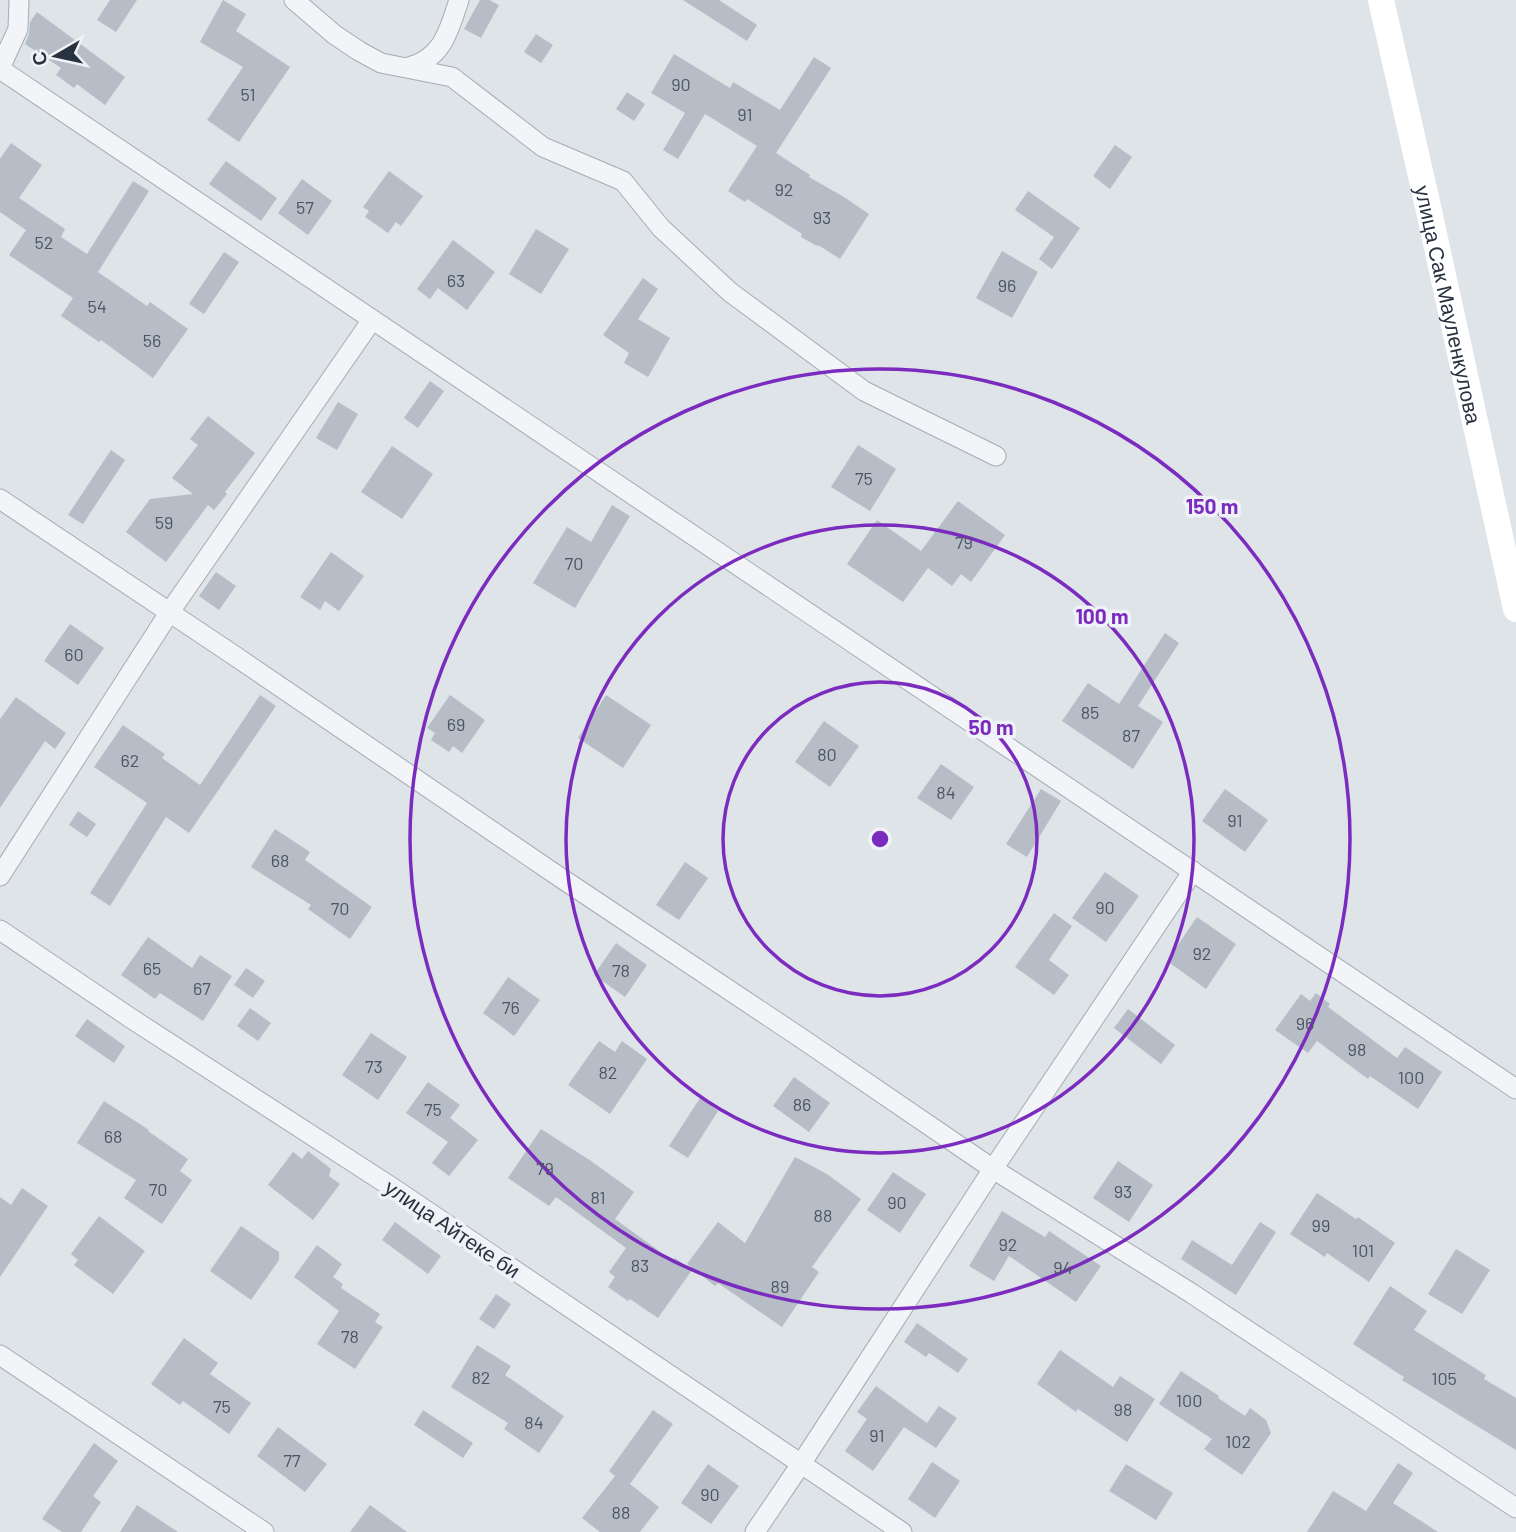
<svg xmlns="http://www.w3.org/2000/svg" width="1516" height="1532" viewBox="0 0 1516 1532" font-family="Barlow,sans-serif">
<style>
.building{fill:#b6bdc6}
.lines{fill:none;stroke-linecap:round;stroke-linejoin:round}
.street-casing{stroke:#a4abb3;stroke-width:21}
.street{stroke:#f2f4f7;stroke-width:19}
.secondary{stroke:#fff;stroke-width:26}
.ring{fill:none;stroke:#7b2cbf;stroke-width:3.5}
.labels{text-anchor:middle;dominant-baseline:central;stroke-width:7;stroke-linejoin:round;paint-order:stroke}
.number-label{font-size:18px;fill:#4c5562}
.street-label{font-size:21px;fill:#283240;stroke:#eff2f6}
.centre{fill:#7b2cbf;stroke:#eff2f6;stroke-width:3.5}
.ring-label{font-size:21px;text-anchor:middle;font-weight:bold;fill:#7b2cbf;stroke:#eff2f6;stroke-width:7;stroke-linejoin:round;paint-order:stroke}
</style>
<rect width="100%" height="100%" fill="#dfe4e9"/>
<g class="building">
<path d="M110 0H137L116 32 97 20Z"/>
<path d="M223 0 246 14 236 31 290 67 239 142 207 120 243 67 200 42Z"/>
<path d="M480 0H489L499 5 481 38 464 29Z"/>
<path d="M683 0H719L757 25 747 41Z"/>
<path d="M37 12 125 77 105 105 77 84 74 88 56 75 61 68 25 44 29 34 30 22Z"/>
<path d="M536 34 553 45 541 63 524 52Z"/>
<path d="M674 54 730 88 733 82 780 110 814 57 831 68 776 153 810 175 809 177 844 197 869 214 840 259 818 245 817 246 801 237 802 234 747 199 745 202 728 191 757 146 705 114 678 159 663 150 685 113 651 93Z"/>
<path d="M627 92 645 104 634 121 616 109Z"/>
<path d="M11 143 42 165 19 198 65 229 61 237 87 254 133 181 149 191 98 272 147 306 150 302 188 329 153 378 101 340 99 342 61 316 73 298 9 255 26 230 0 212V159Z"/>
<path d="M1115 145 1132 157 1110 189 1093 176Z"/>
<path d="M226 161 277 198 261 221 209 184Z"/>
<path d="M389 171 423 196 401 226 396 222 388 233 365 217 369 211 363 207Z"/>
<path d="M302 179 332 201 308 235 278 213Z"/>
<path d="M1028 191 1080 228 1052 269 1039 259 1054 237 1015 210Z"/>
<path d="M536 229 569 249 541 294 509 274Z"/>
<path d="M453 240 495 272 467 310 438 288 430 299 417 289Z"/>
<path d="M1002 251 1038 272 1012 318 976 298Z"/>
<path d="M224 252 239 262 204 314 189 304Z"/>
<path d="M643 278 658 289 638 319 670 338 648 377 624 363 629 353 603 335Z"/>
<path d="M430 381 444 391 418 428 404 418Z"/>
<path d="M338 402 358 414 337 450 316 438Z"/>
<path d="M208 416 255 453 225 492 227 494 214 510 208 505 166 562 126 532 150 499 193 494 172 478 198 445 190 439Z"/>
<path d="M858 445 896 469 870 511 831 487Z"/>
<path d="M392 446 433 474 402 519 361 492Z"/>
<path d="M111 450 125 460 83 524 68 515Z"/>
<path d="M958 501 1005 535 971 582 961 574 952 586 928 568 903 602 847 564 877 520 921 551Z"/>
<path d="M612 505 630 516 575 608 533 583 567 527 591 542Z"/>
<path d="M331 552 364 576 339 611 325 601 320 610 300 597Z"/>
<path d="M216 572 236 586 219 610 199 596Z"/>
<path d="M70 624 104 648 78 685 44 661Z"/>
<path d="M1165 633 1179 643 1138 706 1163 722 1133 769 1062 721 1088 683 1119 704Z"/>
<path d="M260 695 276 706 189 833 166 817 110 906 90 893 147 803 94 767 123 725 165 754 162 758 200 785Z"/>
<path d="M450 695 485 720 462 753 453 746 449 752 431 740 435 733 427 728Z"/>
<path d="M606 695 651 725 623 768 578 738Z"/>
<path d="M16 697 66 733 55 749 45 741 0 808V719Z"/>
<path d="M824 721 859 746 830 787 795 762Z"/>
<path d="M941 764 974 787 951 820 917 798Z"/>
<path d="M1041 789 1061 801 1027 857 1006 844Z"/>
<path d="M1225 789 1268 820 1245 852 1202 821Z"/>
<path d="M78 811 96 824 87 837 69 825Z"/>
<path d="M275 829 310 852 305 860 372 907 350 939 308 909 311 905 251 867Z"/>
<path d="M685 862 708 878 679 920 656 905Z"/>
<path d="M1105 872 1139 896 1106 942 1072 918Z"/>
<path d="M1054 913 1072 926 1049 960 1069 975 1054 995 1015 967Z"/>
<path d="M1197 917 1236 944 1206 989 1167 961Z"/>
<path d="M148 937 192 968 200 955 232 976 203 1021 160 993 155 999 121 975Z"/>
<path d="M616 943 647 965 625 997 594 975Z"/>
<path d="M246 968 265 981 253 998 234 985Z"/>
<path d="M508 977 540 1000 514 1036 483 1013Z"/>
<path d="M1316 993 1330 1004 1328 1007 1397 1058 1405 1047 1442 1072 1418 1109 1370 1076 1368 1079 1317 1041 1308 1053 1275 1030 1301 994 1310 1001Z"/>
<path d="M250 1008 271 1023 258 1041 237 1026Z"/>
<path d="M1128 1009 1175 1045 1161 1064 1114 1028Z"/>
<path d="M87 1019 125 1046 114 1063 75 1036Z"/>
<path d="M371 1033 407 1057 378 1100 342 1075Z"/>
<path d="M599 1041 615 1052 622 1041 647 1059 610 1114 568 1085Z"/>
<path d="M794 1077 830 1103 809 1132 773 1106Z"/>
<path d="M428 1082 460 1105 450 1118 478 1140 449 1176 432 1163 448 1142 406 1113Z"/>
<path d="M700 1098 718 1111 688 1158 669 1146Z"/>
<path d="M104 1101 149 1130 148 1131 188 1159 180 1171 192 1180 162 1224 124 1198 136 1180 77 1143Z"/>
<path d="M541 1129 591 1161 634 1192 615 1219 673 1261 675 1258 692 1270 658 1318 630 1299 628 1301 608 1287 615 1277 609 1272 626 1248 556 1197 549 1206 508 1178Z"/>
<path d="M308 1151 331 1169 329 1176 340 1184 313 1220 268 1185 293 1152 302 1159Z"/>
<path d="M795 1157 827 1174 861 1199 812 1267 819 1272 782 1327 718 1283 715 1286 687 1264 718 1222 745 1243Z"/>
<path d="M1118 1161 1153 1185 1129 1222 1093 1198Z"/>
<path d="M893 1172 926 1194 900 1233 867 1210Z"/>
<path d="M22 1188 48 1206 0 1277V1197L11 1205Z"/>
<path d="M1317 1193 1356 1219 1358 1217 1395 1243 1369 1282 1327 1253 1325 1257 1290 1234Z"/>
<path d="M1002 1211 1045 1237 1049 1231 1101 1266 1076 1302 1009 1256 994 1281 969 1266Z"/>
<path d="M99 1216 145 1251 113 1294 74 1265 78 1260 71 1254Z"/>
<path d="M395 1222 441 1256 428 1274 382 1240Z"/>
<path d="M1260 1222 1276 1232 1236 1295 1181 1259 1192 1240 1232 1265Z"/>
<path d="M241 1226 279 1252V1260L251 1300 210 1271Z"/>
<path d="M317 1245 342 1264 333 1277 343 1284 341 1288 380 1314 375 1322 383 1327 355 1369 317 1344 339 1311 294 1277Z"/>
<path d="M1456 1249 1490 1270 1462 1314 1428 1294Z"/>
<path d="M1390 1286 1427 1311 1414 1330 1486 1375 1484 1379 1516 1398V1450L1402 1380 1404 1377 1353 1344Z"/>
<path d="M496 1294 511 1304 494 1329 479 1319Z"/>
<path d="M917 1323 968 1359 958 1373 929 1353 926 1357 904 1342Z"/>
<path d="M184 1338 218 1363 210 1374 251 1403 229 1434 183 1401 180 1405 151 1384Z"/>
<path d="M477 1345 511 1366 505 1375 564 1416 539 1453 504 1429 508 1423 451 1387Z"/>
<path d="M1060 1350 1113 1387 1120 1376 1155 1399 1127 1442 1078 1409 1076 1412 1037 1384Z"/>
<path d="M1181 1371 1219 1396 1218 1398 1245 1416 1250 1408 1266 1420 1271 1433 1242 1475 1204 1449 1212 1439 1159 1404Z"/>
<path d="M876 1386 927 1423 939 1406 957 1418 936 1448 904 1427 873 1471 845 1451 867 1419 857 1412Z"/>
<path d="M423 1410 473 1443 463 1458 414 1425Z"/>
<path d="M653 1410 673 1424 630 1484 659 1507 640 1532H600L582 1518 615 1476 609 1471Z"/>
<path d="M278 1427 327 1464 305 1492 257 1456Z"/>
<path d="M94 1443 118 1461 93 1496 101 1502 81 1532H62L42 1519Z"/>
<path d="M932 1462 960 1481 935 1518 908 1499Z"/>
<path d="M1398 1463 1413 1473 1393 1503 1438 1532H1307L1333 1491 1366 1511Z"/>
<path d="M708 1464 739 1486 711 1524 681 1503Z"/>
<path d="M1126 1464 1173 1493 1156 1520 1109 1491Z"/>
<path d="M137 1505 178 1532H120Z"/>
<path d="M370 1505 407 1532H350Z"/>
</g>
<g class="lines">
<defs>
<g id="street">
<path d="M294 0 335 35 359 51 381 63 452 77 543 147 623 181 661 228 730 292 864 391 996 456"/>
<path d="M409 67C443 58 449 30 459 0"/>
<path d="M0 68 18 29 19 0"/>
<path d="M0 69 1516 1089"/>
<path d="M0 499 235 656 561 878 801 1038 993 1169 1191 1293 1516 1508"/>
<path d="M0 876 169 613 372 320"/>
<path d="M0 930 132 1019 393 1188 902 1532"/>
<path d="M0 1355 264 1532"/>
<path d="M755 1532 801 1464 993 1169 1193 871"/>
</g>
</defs>
<use href="#street" class="street-casing"/>
<use href="#street" class="street"/>
<path class="secondary" id="s1" d="M1381 0 1429 211 1516 609"/>
</g>
<g class="ring">
<circle cx="880" cy="839" r="157"/>
<circle cx="880" cy="839" r="314"/>
<circle cx="880" cy="839" r="470"/>
</g>
<g class="labels">
<g class="number-label">
<text x="681" y="84">90</text>
<text x="248" y="94">51</text>
<text x="745" y="114">91</text>
<text x="784" y="189">92</text>
<text x="305" y="207">57</text>
<text x="822" y="217">93</text>
<text x="44" y="242">52</text>
<text x="456" y="280">63</text>
<text x="1007" y="285">96</text>
<text x="97" y="306">54</text>
<text x="152" y="340">56</text>
<text x="864" y="478">75</text>
<text x="164" y="522">59</text>
<text x="964" y="542">79</text>
<text x="574" y="563">70</text>
<text x="74" y="654">60</text>
<text x="1090" y="712">85</text>
<text x="456" y="724">69</text>
<text x="1131" y="735">87</text>
<text x="827" y="754">80</text>
<text x="130" y="760">62</text>
<text x="946" y="792">84</text>
<text x="1235" y="820">91</text>
<text x="280" y="860">68</text>
<text x="1105" y="907">90</text>
<text x="340" y="908">70</text>
<text x="1202" y="953">92</text>
<text x="152" y="968">65</text>
<text x="621" y="970">78</text>
<text x="202" y="988">67</text>
<text x="511" y="1007">76</text>
<text x="1305" y="1023">96</text>
<text x="1357" y="1049">98</text>
<text x="374" y="1066">73</text>
<text x="608" y="1072">82</text>
<text x="1411" y="1077">100</text>
<text x="802" y="1104">86</text>
<text x="433" y="1109">75</text>
<text x="113" y="1136">68</text>
<text x="545" y="1168">79</text>
<text x="158" y="1189">70</text>
<text x="1123" y="1191">93</text>
<text x="598" y="1197">81</text>
<text x="897" y="1202">90</text>
<text x="823" y="1215">88</text>
<text x="1321" y="1225">99</text>
<text x="1008" y="1244">92</text>
<text x="1363" y="1250">101</text>
<text x="640" y="1265">83</text>
<text x="1063" y="1267">94</text>
<text x="780" y="1286">89</text>
<text x="350" y="1336">78</text>
<text x="481" y="1377">82</text>
<text x="1444" y="1378">105</text>
<text x="1189" y="1400">100</text>
<text x="222" y="1406">75</text>
<text x="1123" y="1409">98</text>
<text x="534" y="1422">84</text>
<text x="877" y="1435">91</text>
<text x="1238" y="1441">102</text>
<text x="292" y="1460">77</text>
<text x="710" y="1494">90</text>
<text x="621" y="1512">88</text>
</g>
<g class="street-label">
<text stroke="none"><textPath href="#s1" startOffset="312">улица Сак Мауленкулова</textPath></text>
<text transform="translate(453 1228) rotate(34)">улица Айтеке би</text>
</g>
</g>
<circle cx="880" cy="839" r="10" class="centre"/>
<g class="ring-label">
<text x="1212" y="514">150 m</text>
<text x="1102" y="624">100 m</text>
<text x="991" y="735">50 m</text>
</g>
<g transform="translate(56 56) rotate(261)" stroke="#eff2f6" stroke-width="5" paint-order="stroke">
<path d="M0-5L12 26L0 18L-12 26Z" fill="#283240"/>
<text y="-10" font-size="19" font-weight="bold" text-anchor="middle" fill="#283240">С</text>
</g>
</svg>
